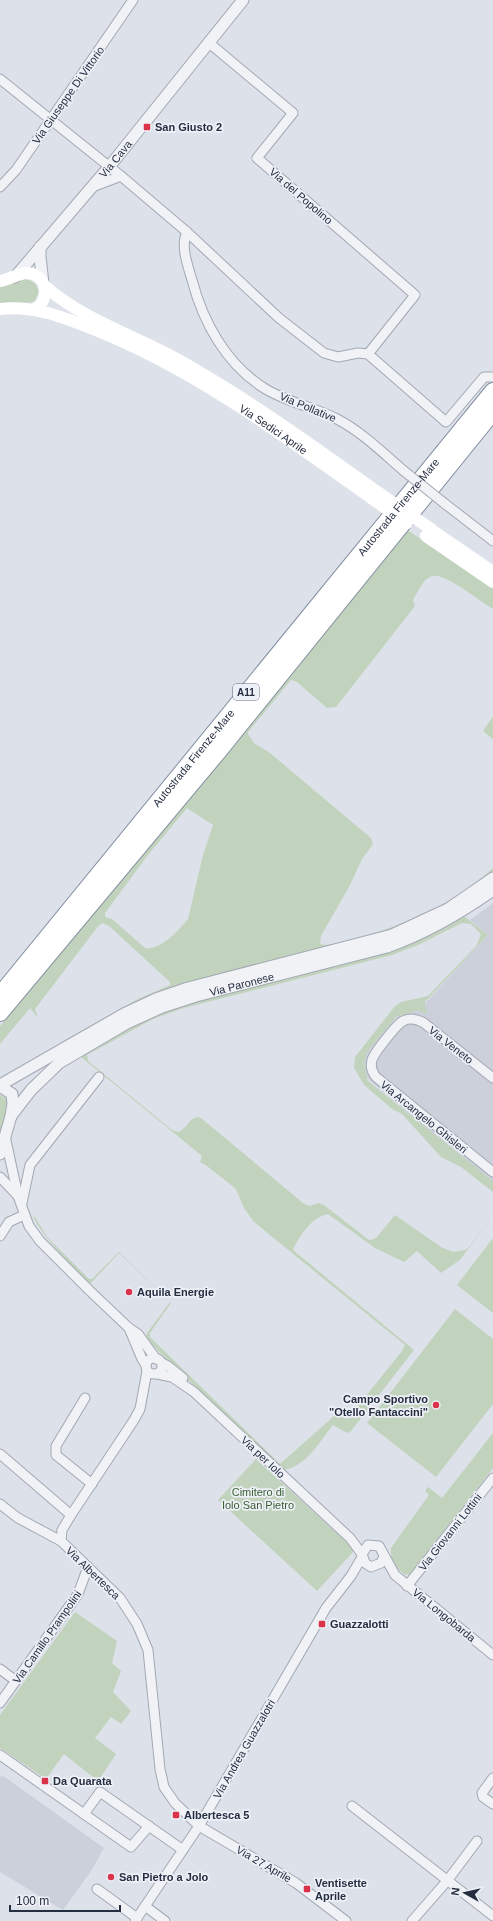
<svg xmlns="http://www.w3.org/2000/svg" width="493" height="1921" viewBox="0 0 493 1921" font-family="Arial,sans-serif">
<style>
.built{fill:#cbd0db}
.green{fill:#c2d3bd;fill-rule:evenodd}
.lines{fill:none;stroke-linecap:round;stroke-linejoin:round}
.minor-casing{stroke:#a2a8b3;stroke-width:11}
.tertiary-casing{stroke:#a2a8b3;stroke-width:13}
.motorway-casing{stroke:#838ea1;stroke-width:18}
.minor{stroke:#f0f2f6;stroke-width:9}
.tertiary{stroke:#f0f2f6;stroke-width:11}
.secondary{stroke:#fff;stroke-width:12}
.motorway{stroke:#fff;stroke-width:16}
.minor-bridge-casing{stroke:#a2a8b3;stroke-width:11;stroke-linecap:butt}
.minor-bridge{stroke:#f0f2f6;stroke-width:9}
.secondary-bridge{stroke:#fff;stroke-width:12}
.poi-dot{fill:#db344a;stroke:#edf0f6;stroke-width:1.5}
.labels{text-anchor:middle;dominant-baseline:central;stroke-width:3.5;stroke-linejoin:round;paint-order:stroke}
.shield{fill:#edf0f6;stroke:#616877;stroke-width:1}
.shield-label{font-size:10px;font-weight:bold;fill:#252e41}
.street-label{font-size:11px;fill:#252e41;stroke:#edf0f6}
.poi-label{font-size:11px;font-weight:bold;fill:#252e41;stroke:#edf0f6;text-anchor:start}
.park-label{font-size:11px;fill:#385e31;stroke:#edf0f6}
</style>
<rect width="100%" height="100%" fill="#dde1e9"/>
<g class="built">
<path d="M493 903V1183L370 1081 366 1075 364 1063 367 1051 392 1020 406 1012 419 1010 488 935 470 920Z"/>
<path d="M2 1775 104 1848 91 1871 63 1910 0 1872V1778Z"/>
</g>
<g class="green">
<path d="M24 279C33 280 36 283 39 291L35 301C27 305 10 301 0 304V286Z"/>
<path d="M406 529 493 588V609C481 602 445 573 433 576 423 578 418 592 413 600L415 606 336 707 327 708 297 682 291 680 248 732V734L254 743 270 753 371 838 373 844 362 859 350 885 321 936 320 943 323 945C333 945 343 941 353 939 404 926 454 904 493 868V871L454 899 412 922 64 1044 62 1042 63 1041 138 999 170 985V982L109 926 103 923 99 925 35 1009 38 1018 30 1008 0 1044V1026ZM187 808 213 825 203 855 188 919C179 930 160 951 145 948L112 919 105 917V913L148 855Z"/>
<path d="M493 717V739L484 732V729Z"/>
<path d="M464 916 488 935 425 1002V1008L427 1011 426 1014 418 1010 396 1017 367 1052 364 1063 368 1081 493 1181V1192L461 1167 441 1157 402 1114 392 1109 364 1085 354 1068 355 1057 395 1006 401 1002 428 996 477 945 481 934 471 924 462 923 418 945 392 955 184 1008 153 1019 87 1055 88 1061 172 1130 179 1132C189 1127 189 1115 201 1118L303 1203 309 1206 319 1203 324 1205 369 1240 374 1239 377 1237 395 1215 441 1247 453 1252 465 1250 469 1247 493 1216 460 1260 441 1273 417 1251 404 1262 375 1248 328 1214C312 1217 299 1236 293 1250L414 1350 351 1431 347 1433 333 1425C319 1442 306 1468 282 1470L146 1339 147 1333 170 1302 119 1253 90 1284C71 1263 47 1243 33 1217H35L48 1238 89 1279H92L119 1252 171 1303 150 1333V1337L280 1464 334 1416 339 1415 347 1419 349 1417 402 1351 405 1345 254 1222 244 1208 236 1189 207 1166 200 1162 202 1156 80 1056 139 1023 178 1006 420 939Z"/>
<path d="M0 1095 8 1099 9 1106 0 1131Z"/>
<path d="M493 1238V1313L457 1285Z"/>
<path d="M455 1309 493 1339V1404L436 1477 367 1423Z"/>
<path d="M493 1433V1468L410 1574 405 1575C395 1567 390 1562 391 1548L429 1495 425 1491 428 1487 442 1498Z"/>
<path d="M256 1459 355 1550 317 1591 218 1500Z"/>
<path d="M75 1612 117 1641 112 1663 121 1671 113 1692 131 1711 121 1724 111 1717 95 1738 116 1754 98 1781 64 1754 46 1779 0 1748V1715Z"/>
</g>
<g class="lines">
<defs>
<g id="minor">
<path d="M208 42 293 113 257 158 415 295 368 354"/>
<path d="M0 79 121 176 187 232 279 318 324 353 338 357 358 353 368 354 446 422 484 377H492"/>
<path d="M0 187 16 170 133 0"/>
<path d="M92 187 121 176"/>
<path d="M187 232C180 246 188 266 192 280 203 322 226 364 264 388 286 402 314 407 337 419 362 432 383 453 404 471"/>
<path d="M444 503 493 541"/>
<path d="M493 1078 424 1023C417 1019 410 1017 403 1021 396 1025 374 1053 372 1060 370 1067 372 1072 376 1077L493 1172"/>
<path d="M5 1136 18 1196 29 1226 40 1241 90 1291 129 1328 138 1334 156 1359"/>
<path d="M0 1177 17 1195"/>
<path d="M22 1203 30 1165 99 1077"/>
<path d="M0 1236 9 1222 24 1215"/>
<path d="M129 1328 142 1359 146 1365"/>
<circle cx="154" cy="1366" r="8"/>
<path d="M162 1363 168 1366 183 1378"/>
<path d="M147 1371 140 1409 134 1420 71 1515 62 1530 61 1541 120 1598 137 1624 148 1650 160 1769 164 1787 175 1803 199 1826 296 1883 346 1921"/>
<path d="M157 1374 172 1377 194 1392 350 1538 362 1554"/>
<path d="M85 1398 56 1446V1455L92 1484"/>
<path d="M0 1454 71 1515"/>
<path d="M0 1504 18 1518 61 1541"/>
<path d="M384 1556 381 1563 371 1567 365 1563 362 1554 368 1545 379 1546 395 1575 493 1655"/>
<path d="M407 1586 493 1478"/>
<path d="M0 1669 16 1681"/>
<path d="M0 1703 78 1594 88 1567"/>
<path d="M0 1755 131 1847 149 1826"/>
<path d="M493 1778 482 1793 483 1797 493 1804"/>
<path d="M352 1806 493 1916"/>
<path d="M84 1814 100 1792 183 1850"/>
<path d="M97 1889 137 1918"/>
<path d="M145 1906 165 1921"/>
<path d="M135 1921 199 1826 326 1608 351 1576 362 1557"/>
<path d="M412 1921 447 1881 477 1841"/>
</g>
<g id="tertiary">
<path d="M40 247V257L43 283"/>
<path id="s1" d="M15 277 109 167 243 0"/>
<path d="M0 1085 124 1014 156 999 188 988 392 935 448 909 493 878"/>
<path d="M0 1087 3 1088 12 1094 13 1104 11 1116 0 1154"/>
<path id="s2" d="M11 1116 31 1090 59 1063 127 1023 162 1007 196 996 387 947C426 933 459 914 493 890"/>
</g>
<g id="motorway">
<path id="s4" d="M0 995 493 391"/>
<path d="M0 1013 218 752 493 412"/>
</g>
</defs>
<use href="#minor" class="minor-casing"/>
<use href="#tertiary" class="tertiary-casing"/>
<use href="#motorway" class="motorway-casing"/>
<use href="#minor" class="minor"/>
<use href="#tertiary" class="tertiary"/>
<g class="secondary">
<path d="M0 281C9 280 18 273 27 273 47 274 51 300 35 309"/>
<path d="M45 286C84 321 137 336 182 362 251 401 314 447 379 493"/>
<path id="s3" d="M0 309C33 305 63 317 93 329 196 370 284 436 374 500"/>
<path d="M433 531 493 572"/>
<path d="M426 536 493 582"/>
</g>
<use href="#motorway" class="motorway"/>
<defs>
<path id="minor-bridge" d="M404 471 444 503"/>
</defs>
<use href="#minor-bridge" class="minor-bridge-casing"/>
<use href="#minor-bridge" class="minor-bridge"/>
<g class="secondary-bridge">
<path d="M379 493 431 529"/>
<path d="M374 500 407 523"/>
</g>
</g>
<g class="poi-dot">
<rect x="143" y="123" width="8" height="8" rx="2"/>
<circle cx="129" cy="1292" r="4"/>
<circle cx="436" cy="1405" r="4"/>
<rect x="318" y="1620" width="8" height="8" rx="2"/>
<rect x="41" y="1777" width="8" height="8" rx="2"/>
<rect x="172" y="1811" width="8" height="8" rx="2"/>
<circle cx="111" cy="1877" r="4"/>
<rect x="303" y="1885" width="8" height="8" rx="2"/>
</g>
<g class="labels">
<rect class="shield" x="233" y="684" width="26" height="16" rx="3"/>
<g class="shield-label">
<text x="246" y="692">A11</text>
</g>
<g class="street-label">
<text transform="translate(68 95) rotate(-55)">Via Giuseppe Di Vittorio</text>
<text stroke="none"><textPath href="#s1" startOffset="155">Via Cava</textPath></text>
<text transform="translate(301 196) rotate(41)">Via del Popolino</text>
<text transform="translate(308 407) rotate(23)">Via Pollative</text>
<text stroke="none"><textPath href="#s3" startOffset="303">Via Sedici Aprile</textPath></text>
<text stroke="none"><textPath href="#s4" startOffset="630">Autostrada Firenze-Mare</textPath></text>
<text stroke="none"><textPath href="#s4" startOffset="306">Autostrada Firenze-Mare</textPath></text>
<text stroke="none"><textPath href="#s2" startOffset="272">Via Paronese</textPath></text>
<text transform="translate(451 1045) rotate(38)">Via Veneto</text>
<text transform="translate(424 1117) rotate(39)">Via Arcangelo Ghisleri</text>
<text transform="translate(263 1457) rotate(43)">Via per Iolo</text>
<text transform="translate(450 1532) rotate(-52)">Via Giovanni Lottini</text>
<text transform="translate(93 1573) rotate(44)">Via Albertesca</text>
<text transform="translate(444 1615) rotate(39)">Via Longobarda</text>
<text transform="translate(47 1637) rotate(-55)">Via Camillo Prampolini</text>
<text transform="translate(244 1749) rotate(-60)">Via Andrea Guazzalotri</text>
<text transform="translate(264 1864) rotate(30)">Via 27 Aprile</text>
</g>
<g class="poi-label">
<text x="155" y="127">San Giusto 2</text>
<text x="137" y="1292">Aquila Energie</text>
<text x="428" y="1399" text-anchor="end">Campo Sportivo<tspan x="428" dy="13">"Otello Fantaccini"</tspan></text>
<text x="330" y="1624">Guazzalotti</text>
<text x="53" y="1781">Da Quarata</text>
<text x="184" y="1815">Albertesca 5</text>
<text x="119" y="1877">San Pietro a Jolo</text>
<text x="315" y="1883">Ventisette<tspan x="315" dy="13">Aprile</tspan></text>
</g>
<g class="park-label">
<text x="258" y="1492">Cimitero di<tspan x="258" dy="13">Iolo San Pietro</tspan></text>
</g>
</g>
<g transform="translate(465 1893) rotate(278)" stroke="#edf0f6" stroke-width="3" paint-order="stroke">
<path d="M0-3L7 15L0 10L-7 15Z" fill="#252e41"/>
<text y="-6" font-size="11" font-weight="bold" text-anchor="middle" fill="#252e41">N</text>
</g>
<path d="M10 1905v6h110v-6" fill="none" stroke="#252e41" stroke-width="2"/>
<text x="16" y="1905" font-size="12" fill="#252e41" stroke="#edf0f6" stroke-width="3" paint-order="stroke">100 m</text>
</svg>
